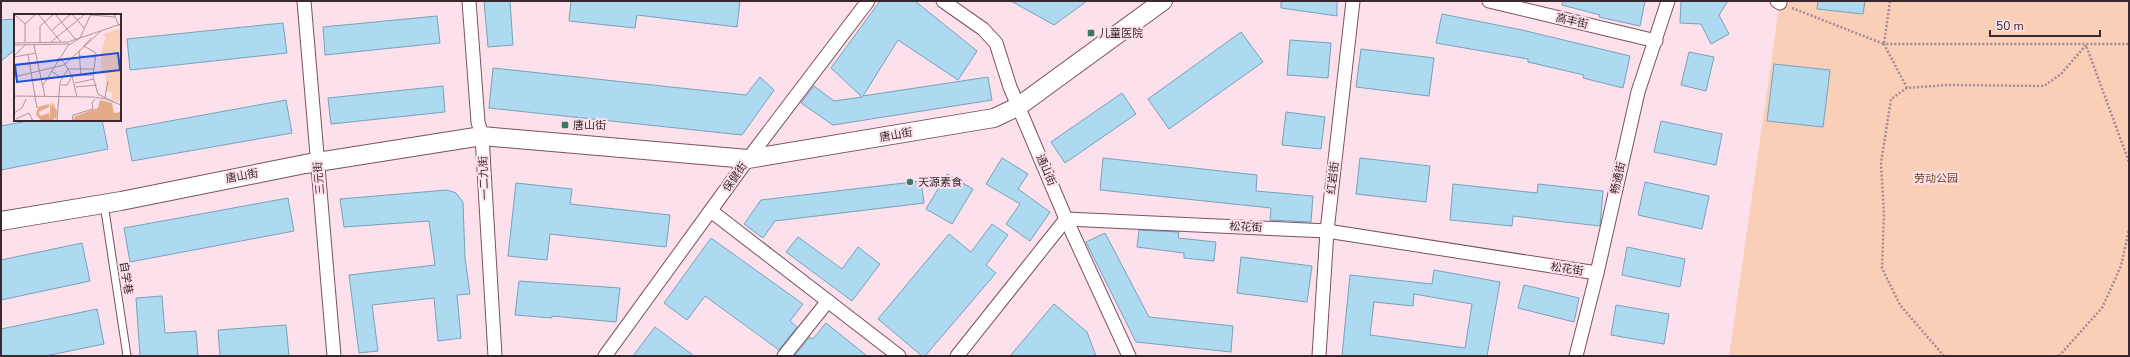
<svg xmlns="http://www.w3.org/2000/svg" width="2130" height="357" viewBox="0 0 2130 357" font-family="'Nunito Sans','Noto Sans SC',sans-serif">
<style>
.green{fill:#facfb7}
.building{fill:#addaf1;stroke:#77a2b9;fill-rule:evenodd}
.lines{fill:none;stroke-linecap:round;stroke-linejoin:round}
.lane-casing{stroke:#795264;stroke-width:9}
.street-casing{stroke:#795264;stroke-width:15}
.secondary-casing{stroke:#795264;stroke-width:20}
.path{stroke:#a28b95;stroke-width:2.5;stroke-dasharray:2 2;stroke-linecap:butt}
.lane{stroke:#fff;stroke-width:7}
.street{stroke:#fff;stroke-width:13}
.secondary{stroke:#fff;stroke-width:18}
.poi-dot{fill:#3b7965;stroke:#fce0eb;stroke-width:1.5}
.labels{text-anchor:middle;dominant-baseline:central;stroke-width:4;stroke-linejoin:round;paint-order:stroke}
.street-label{font-size:11px;fill:#39282f;stroke:#fce0eb}
.poi-label{font-size:11px;fill:#39282f;stroke:#fce0eb;text-anchor:start}
.park-label{font-size:11px;fill:#753e1a;stroke:#fce0eb}
.inset-road{fill:none;stroke:#ae96a0;stroke-width:1}
.view{fill:#1d4ed8;fill-opacity:0.15;stroke:#1d4ed8;stroke-width:2}
.inset-edge{fill:none;stroke:#39282f;stroke-width:2}
</style>
<rect width="100%" height="100%" fill="#fce0eb"/>
<path class="green" d="M1780 1H2129V356H1729Z"/>
<g class="building">
<path d="M484 1H510L513 45 488 47Z"/>
<path d="M571 1H740L737 27 637 15 635 28 569 21Z"/>
<path d="M880 1H915L977 51 958 80 898 40 863 96 988 77 992 100 833 125 801 103 814 86 834 101 862 97 831 68Z"/>
<path d="M1011 1H1087L1054 25Z"/>
<path d="M1281 1H1337V16L1281 8Z"/>
<path d="M1563 1H1645L1640 26 1599 17 1600 15 1562 5Z"/>
<path d="M1681 1H1728L1719 15 1729 34 1711 44 1701 24 1680 23Z"/>
<path d="M1818 1H1865L1863 14 1817 9Z"/>
<path d="M1442 14 1522 30 1630 56 1623 88 1583 78 1584 75 1528 62V59L1436 43Z"/>
<path d="M437 16 440 43 325 55 323 27Z"/>
<path d="M15 19V50L1 61V20Z"/>
<path d="M283 23 287 53 130 70 127 39Z"/>
<path d="M1241 32 1263 62 1169 129 1148 99Z"/>
<path d="M1290 40 1331 43 1328 78 1287 75Z"/>
<path d="M1361 49 1434 58 1429 96 1356 87Z"/>
<path d="M1689 52 1714 57 1706 91 1681 85Z"/>
<path d="M1774 64 1830 70 1823 127 1767 121Z"/>
<path d="M493 68 746 95 760 77 774 90 742 135 489 108Z"/>
<path d="M443 86 445 112 331 124 328 98Z"/>
<path d="M1122 93 1136 114 1065 163 1051 142Z"/>
<path d="M286 100 292 133 132 161 126 129Z"/>
<path d="M1286 112 1325 117 1321 149 1282 145Z"/>
<path d="M33 120H102L108 149 1 170V126Z"/>
<path d="M1661 121 1722 134 1716 165 1654 152Z"/>
<path d="M1002 158 1028 174 1018 189 1050 212 1030 241 1006 224 1020 204 986 184Z"/>
<path d="M1103 158 1257 175 1256 191 1313 196 1311 222 1270 220 1271 208 1100 190Z"/>
<path d="M1360 158 1430 166 1426 202 1356 194Z"/>
<path d="M947 174 973 189 952 224 926 209Z"/>
<path d="M921 181 924 203 775 221 763 238 744 224 761 200Z"/>
<path d="M1645 182 1709 196 1702 229 1638 215Z"/>
<path d="M516 183 572 189 570 204 670 215 666 247 550 234 547 260 508 256Z"/>
<path d="M1453 184 1537 193 1538 184 1603 191 1600 226 1513 216 1512 226 1450 220Z"/>
<path d="M447 190 456 193 463 202 465 258 470 294 457 295 461 338 438 341 434 298 372 305 378 351 359 353 349 275 435 265 429 221 344 227 340 199Z"/>
<path d="M288 198 294 231 130 262 124 228Z"/>
<path d="M992 224 1008 235 986 265 996 273 925 356H922L878 319 949 234 971 252Z"/>
<path d="M1139 230 1179 232 1178 238 1216 242 1214 261 1184 258V253L1137 247Z"/>
<path d="M1105 233 1149 317 1233 326 1231 352 1136 342 1086 242Z"/>
<path d="M798 237 842 269 858 247 880 264 852 301 786 252Z"/>
<path d="M711 238 803 304 790 321 797 327 779 350 705 296 687 320 664 303Z"/>
<path d="M82 243 90 281 1 300V260Z"/>
<path d="M1627 247 1685 259 1680 287 1622 275Z"/>
<path d="M1241 257 1312 266 1307 302 1237 293Z"/>
<path d="M1434 270 1500 282 1487 356H1342L1350 275 1432 284ZM1414 294 1472 304 1465 348 1370 335 1374 302 1413 306Z"/>
<path d="M519 281 620 288 616 322 552 316V318L515 315Z"/>
<path d="M1524 285 1579 298 1574 322 1518 308Z"/>
<path d="M162 296 165 333 196 331 198 356H140L136 298Z"/>
<path d="M1054 304 1087 332 1096 356H1010Z"/>
<path d="M1616 305 1669 314 1664 344 1611 335Z"/>
<path d="M97 309 104 344 45 356H1V329Z"/>
<path d="M826 323 867 356H794L810 337 813 339Z"/>
<path d="M286 325 289 356H220L218 330Z"/>
<path d="M655 327 694 356H633Z"/>
</g>
<g class="lines">
<defs>
<path id="lane" d="M104 204 127 356"/>
<g id="street">
<path d="M304 1 334 356"/>
<path d="M469 1 478 122 482 136 495 356"/>
<path d="M943 1 983 29 996 43 1010 87 1066 219 1129 356"/>
<path d="M1489 1 1656 41"/>
<path d="M1777 1 1780 3"/>
<path d="M711 211 899 356"/>
<path d="M605 356 748 159 868 1"/>
<path d="M784 356 828 301"/>
<path d="M957 356 1066 219 1327 231 1597 273"/>
<path d="M1319 356 1327 231 1353 1"/>
<path d="M1576 356 1597 273 1638 92 1668 1"/>
</g>
<path id="secondary" d="M1 221 121 201 305 164 482 136 748 159 994 118 1019 106 1163 1"/>
</defs>
<use href="#lane" class="lane-casing"/>
<use href="#street" class="street-casing"/>
<use href="#secondary" class="secondary-casing"/>
<g class="path">
<path d="M1792 8 1884 44 1890 1"/>
<path d="M1907 88 1884 44H2129"/>
<path d="M1944 356 1900 305 1882 268 1884 214 1881 163 1891 99 1907 88 1947 85 2044 86 2061 74 2086 45 2129 162"/>
<path d="M2059 356 2102 308 2121 266 2129 229"/>
</g>
<use href="#lane" class="lane"/>
<use href="#street" class="street"/>
<use href="#secondary" class="secondary"/>
</g>
<g class="poi-dot">
<rect x="1087" y="29" width="8" height="8" rx="2"/>
<rect x="561" y="121" width="8" height="8" rx="2"/>
<circle cx="910" cy="182" r="4"/>
</g>
<g class="labels">
<g class="street-label">
<text transform="translate(1572 21) rotate(13)">高丰街</text>
<text transform="translate(896 135) rotate(-10)">唐山街</text>
<text transform="translate(1046 170) rotate(67)">通山街</text>
<text transform="translate(242 176) rotate(-11)">唐山街</text>
<text transform="translate(735 177) rotate(-55)">保健街</text>
<text transform="translate(319 178) rotate(-95)">三元街</text>
<text transform="translate(484 178) rotate(-93)">一二九街</text>
<text transform="translate(1333 178) rotate(-83)">红岩街</text>
<text transform="translate(1618 178) rotate(-77)">畅通街</text>
<text transform="translate(1246 227) rotate(3)">松花街</text>
<text transform="translate(1567 269) rotate(9)">松花街</text>
<text transform="translate(126 278) rotate(81)">自学巷</text>
</g>
<g class="poi-label">
<text x="1099" y="33">儿童医院</text>
<text x="573" y="125">唐山街</text>
<text x="918" y="182">天源素食</text>
</g>
<g class="park-label">
<text x="1936" y="178">劳动公园</text>
</g>
</g>
<g transform="translate(14 14)">
<rect width="107" height="107" fill="#fce0eb"/>
<path d="M107 14V87L102 88 97 84 99 79 92 76 91 60H87V38L92 23 89 20Z" fill="#facfb7"/>
<path d="M86 86 98 89 100 99 107 98V107H58L61 102 84 94ZM38 88 43 97 42 107 41 103 39 107H28L22 101 24 93 35 90V93L25 98 26 102 35 99 36 105V89L38 93Z" fill="#e5aa88"/>
<path class="inset-road" d="M0 0 11 10M24 0 47 28M41 0 62 26M58 0 70 14M100 0 105 12M77 1 101 3M11 10V28M11 10 22 0M38 16 57 0M37 28 71 0M0 29V2M0 29 54 28 107 10M26 29V12L40 0M0 31 57 30 66 24 77 0M20 31 31 83M70 32 82 39 79 63 84 80 100 88M69 33 77 24M65 37 67 62M14 40 23 94M0 42 11 31M66 42 81 43M0 43 22 39M44 44 49 47 58 62 63 83M37 57 48 64M0 63 50 51 87 17M61 69 80 65M29 71 55 30M47 71H53L58 62 78 61M62 73 83 71M0 82 79 83 92 85 107 91M91 83 94 67M0 99 8 94 12 85M2 105 15 99 19 107M43 107 46 68 54 55H80M58 107 59 101 79 95 78 89 81 85"/>
<path class="view" d="M104 39 106 56 3 68 1 51Z"/>
<rect width="107" height="107" class="inset-edge"/>
</g>
<rect width="2130" height="357" fill="none" stroke="#39282f" stroke-width="4"/>
<path d="M1990 30v6h110v-6" fill="none" stroke="#39282f" stroke-width="2"/>
<text x="1996" y="30" font-size="12" fill="#39282f" stroke="#fce0eb" stroke-width="3" paint-order="stroke">50 m</text>
</svg>
